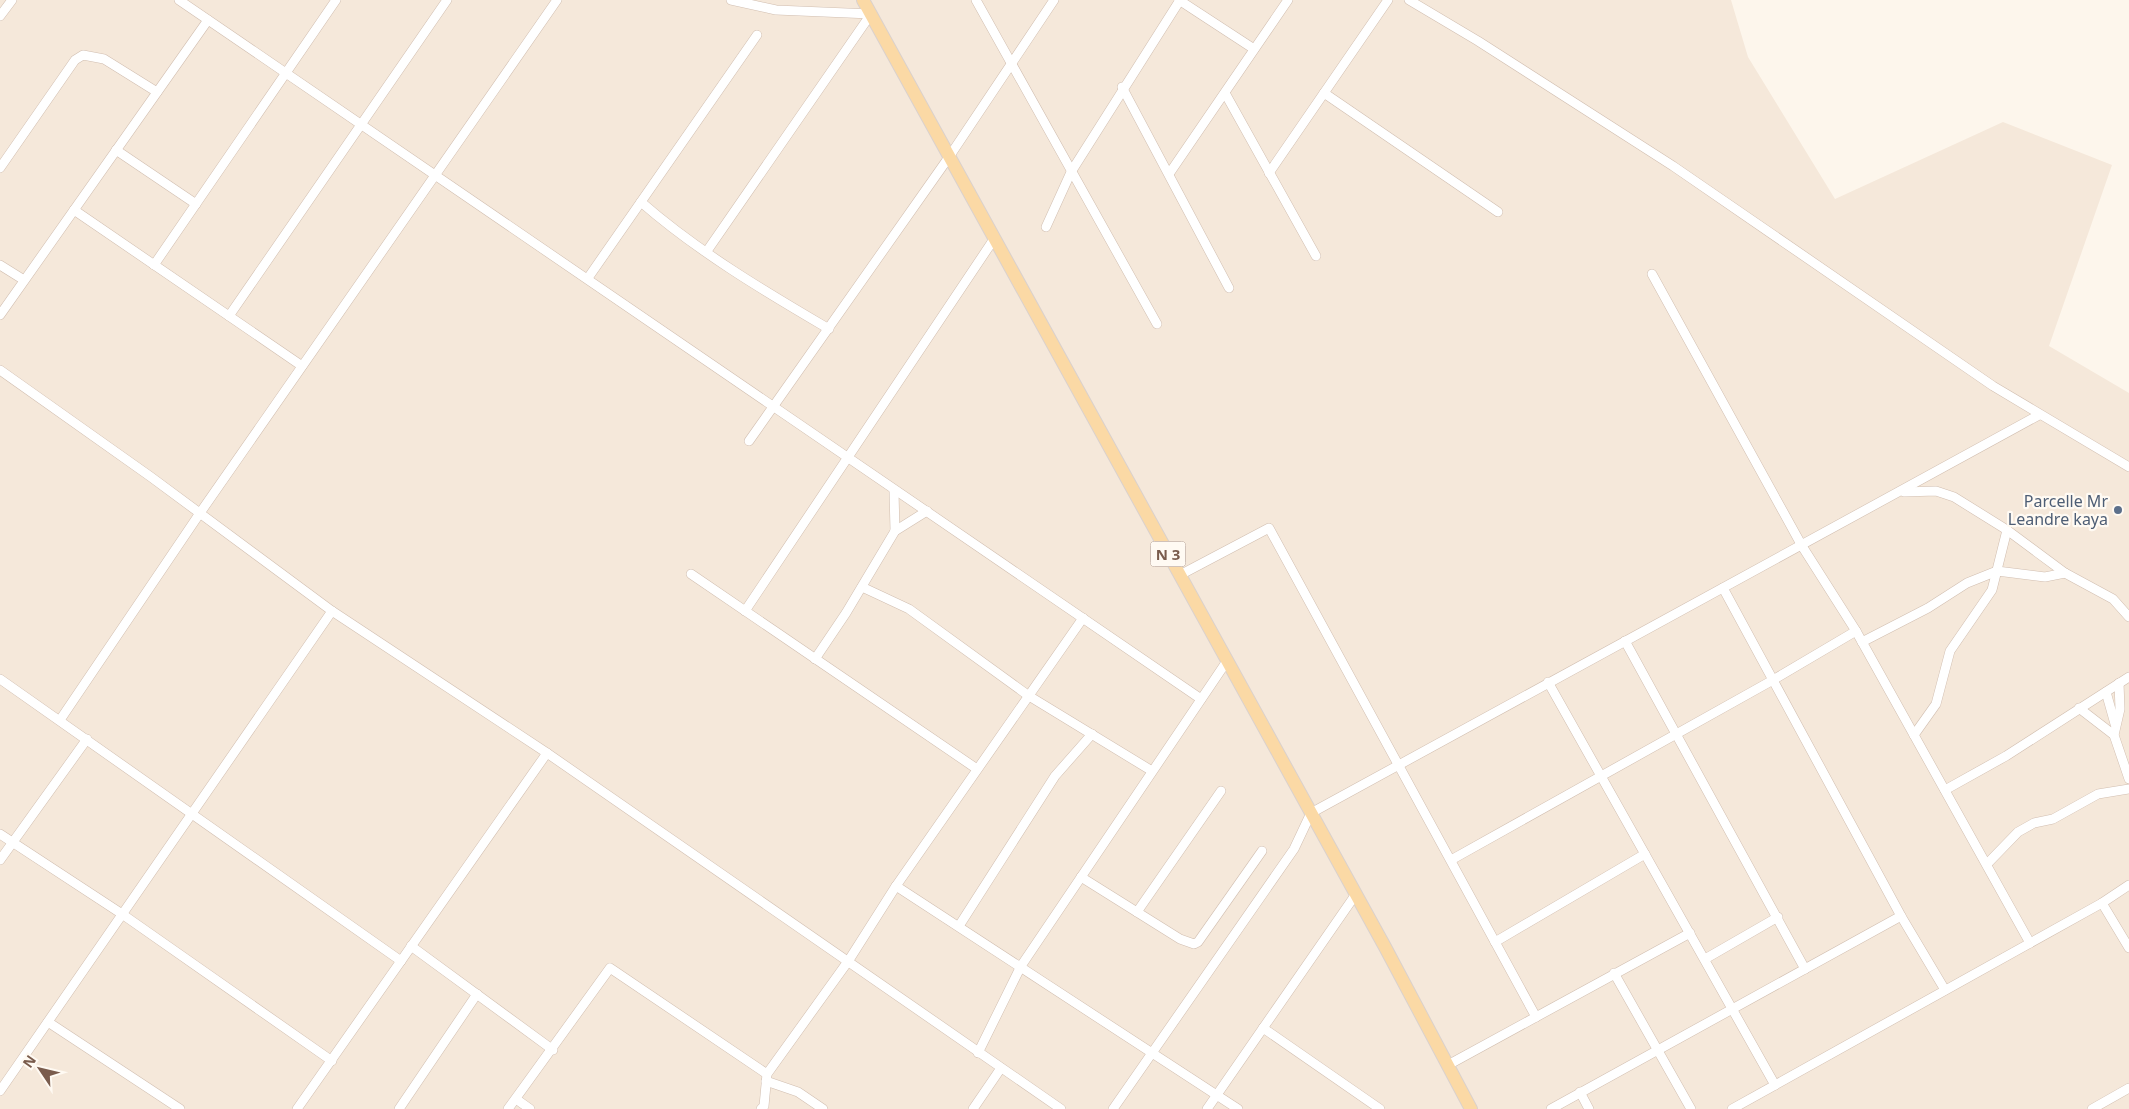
<svg xmlns="http://www.w3.org/2000/svg" width="2129" height="1109" viewBox="0 0 2129 1109" font-family="'Noto Sans',sans-serif">
<style>
.residential{fill:#f5e8da}
.lines{fill:none;stroke-linecap:round;stroke-linejoin:round}
.street-casing{stroke:#d1beb0;stroke-width:10}
.primary-casing{stroke:#dad1cd;stroke-width:14}
.street{stroke:#fff;stroke-width:9}
.primary{stroke:#fbd9a5;stroke-width:12}
.service-dot{fill:#5c6f8a;stroke:#fffaf3;stroke-width:2}
.labels{text-anchor:middle;dominant-baseline:central;stroke-width:4.5;stroke-linejoin:round;paint-order:stroke}
.shield{fill:#fffaf3;stroke:#a28b7f;stroke-width:1}
.shield-label{font-size:15px;font-weight:bold;fill:#7a5c4d}
.service-label{font-size:16px;fill:#4e5e75;stroke:#fffaf3;text-anchor:end}
</style>
<rect width="100%" height="100%" fill="#fdf6ec"/>
<path class="residential" d="M0 0H1731L1748 57 1835 199 2003 122 2112 165 2049 346 2129 393V1109H0Z"/>
<g class="lines">
<defs>
<g id="street">
<path d="M179 0 1201 699"/>
<path d="M731 0 776 10 871 14"/>
<path d="M976 0 1157 324"/>
<path d="M1179 0 1254 49"/>
<path d="M1409 0 1478 41 1673 166 1993 386 2129 467"/>
<path d="M0 16 12 0"/>
<path d="M1122 87 1229 288"/>
<path d="M1225 93 1316 256"/>
<path d="M1324 93 1498 212"/>
<path d="M116 150 196 204"/>
<path d="M0 168 75 60 83 55 104 59 157 92"/>
<path d="M1269 173 1388 0"/>
<path d="M1169 174 1288 0"/>
<path d="M641 202C697 251 764 291 829 329"/>
<path d="M74 210 302 366"/>
<path d="M1046 227 1071 172 1180 0"/>
<path d="M707 251 871 14"/>
<path d="M0 265 24 280"/>
<path d="M154 265 336 0"/>
<path d="M1652 274 1802 546 1856 631 2030 943"/>
<path d="M588 278 757 35"/>
<path d="M0 315 208 20"/>
<path d="M229 316 447 0"/>
<path d="M0 370 151 477 332 611 547 753 1061 1109"/>
<path d="M749 441 949 157 1054 0"/>
<path d="M894 491 895 531"/>
<path d="M1904 492 1936 491 1954 497 2007 530 2065 573 2113 599 2129 617"/>
<path d="M691 574 977 769"/>
<path d="M1180 575 1269 528 1536 1017"/>
<path d="M862 587 909 609 1029 696 1152 771"/>
<path d="M1723 588 1901 916 1945 990"/>
<path d="M745 611 994 239"/>
<path d="M1625 641 1805 969"/>
<path d="M1862 642 1928 608 1967 583 1997 571 2045 577 2065 573"/>
<path d="M815 659 846 613 895 531 927 511"/>
<path d="M0 679 401 961"/>
<path d="M1548 682 1775 1085"/>
<path d="M2119 683 2120 709 2114 735 2129 779"/>
<path d="M2106 692 2115 724"/>
<path d="M2079 708 2114 735"/>
<path d="M60 720 200 513 557 0"/>
<path d="M1914 735 1936 704 1950 651 1992 590 2007 530"/>
<path d="M1945 790 2006 756 2129 677"/>
<path d="M0 834 122 914 332 1061"/>
<path d="M0 860 87 739"/>
<path d="M1451 860 1773 680 1856 631"/>
<path d="M1987 864 2018 832 2034 823 2053 819 2098 794 2129 789"/>
<path d="M1081 877 1180 939 1194 944 1198 942 1262 851"/>
<path d="M896 886 1238 1109"/>
<path d="M2102 903 2129 948"/>
<path d="M1137 912 1221 791"/>
<path d="M959 926 1055 776 1092 734"/>
<path d="M1495 942 1645 854"/>
<path d="M411 946 553 1050"/>
<path d="M1705 959 1778 917"/>
<path d="M1614 973 1691 1109"/>
<path d="M48 1022 180 1109"/>
<path d="M1263 1028 1380 1109"/>
<path d="M978 1053 1021 966 1227 661"/>
<path d="M1448 1065 1690 933"/>
<path d="M766 1081 798 1092 823 1109"/>
<path d="M0 1091 332 611"/>
<path d="M1580 1092 1589 1109"/>
<path d="M516 1099 530 1109"/>
<path d="M297 1109 547 753"/>
<path d="M399 1109 477 994"/>
<path d="M508 1109 610 968 767 1074"/>
<path d="M761 1109 764 1106 767 1074 849 960 896 886 1083 618"/>
<path d="M973 1109 1001 1068"/>
<path d="M1113 1109 1294 849 1311 813 2039 415"/>
<path d="M1207 1109 1356 894"/>
<path d="M1551 1109 1901 916"/>
<path d="M1732 1109 2102 903 2129 885"/>
<path d="M2092 1109 2129 1088"/>
</g>
<path id="primary" d="M863 0 1385 947 1471 1109"/>
</defs>
<use href="#street" class="street-casing"/>
<use href="#primary" class="primary-casing"/>
<use href="#street" class="street"/>
<use href="#primary" class="primary"/>
</g>
<circle class="service-dot" cx="2118" cy="510" r="5"/>
<g class="labels">
<rect class="shield" x="1150.5" y="541.5" width="35" height="25" rx="4"/>
<g class="shield-label">
<text x="1168" y="554">N 3</text>
</g>
<g class="service-label">
<text x="2108" y="501">Parcelle Mr<tspan x="2108" dy="18">Leandre kaya</tspan></text>
</g>
</g>
<g transform="translate(40 1069) rotate(305)" stroke="#fffaf3" stroke-width="4" paint-order="stroke">
<path d="M0-4L9 19L0 12L-9 19Z" fill="#7a5c4d"/>
<text y="-8" font-size="14" font-weight="bold" text-anchor="middle" fill="#7a5c4d">N</text>
</g>
</svg>
